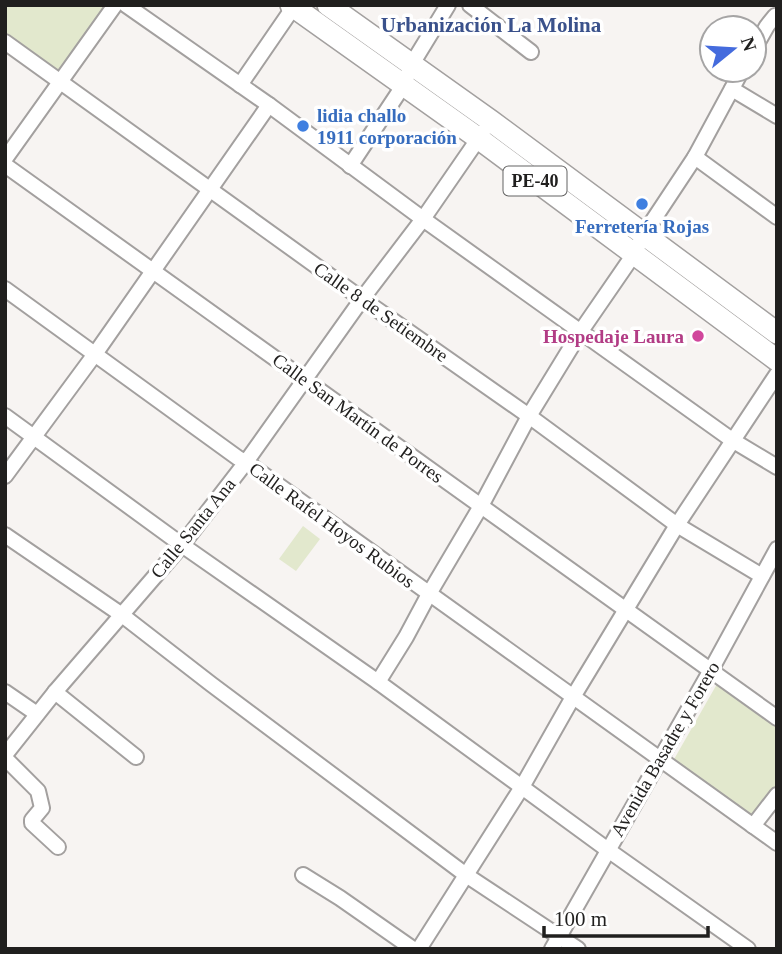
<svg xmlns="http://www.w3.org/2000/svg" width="782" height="954" viewBox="0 0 782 954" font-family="'Times New Roman',serif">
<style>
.green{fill:#e2e8cd}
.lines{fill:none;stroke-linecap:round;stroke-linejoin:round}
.minor-casing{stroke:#a3a09f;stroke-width:18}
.highway-casing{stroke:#a3a09f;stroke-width:24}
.minor{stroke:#fff;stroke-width:14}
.highway{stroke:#fff;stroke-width:21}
.shop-dot{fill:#3f7fe0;stroke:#fff;stroke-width:2.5}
.hotel-dot{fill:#d1479c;stroke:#fff;stroke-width:2.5}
.labels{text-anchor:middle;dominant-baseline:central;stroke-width:7;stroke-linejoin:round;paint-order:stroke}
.shield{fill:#fff;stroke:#636262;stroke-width:2}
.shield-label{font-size:18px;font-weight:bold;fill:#201f1e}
.shop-label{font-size:19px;font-weight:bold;fill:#366cbe;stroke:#fff;text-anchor:start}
.street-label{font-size:19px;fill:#201f1e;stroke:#fff}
.hotel-label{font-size:19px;font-weight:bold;fill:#b23c85;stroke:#fff;text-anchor:end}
.neighbourhood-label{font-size:21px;font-weight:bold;fill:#3a518b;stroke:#fff}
</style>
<rect width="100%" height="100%" fill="#f7f4f2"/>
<g class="green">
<path d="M5 5H112L61 74 5 32Z"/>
<path d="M303 526 320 539 296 571 279 559Z"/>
<path d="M717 684 777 727V785L751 818 673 761Z"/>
</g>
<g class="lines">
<defs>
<g id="minor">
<path d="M126 5 269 105 423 219 732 440 777 467"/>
<path d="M470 5 531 52"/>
<path d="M5 42 362 299 529 416 677 525 762 576"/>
<path d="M754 49 767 26 775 16 777 17"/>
<path d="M240 85 295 5"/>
<path d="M732 89 777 116"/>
<path d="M695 157 777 217"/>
<path d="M5 159 115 5"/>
<path d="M5 165 777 718"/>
<path d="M350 166 403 86 412 64 448 5"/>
<path d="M5 289 238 458 246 462 777 843"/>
<path d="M5 416 182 545 378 682 608 850 748 949"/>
<path d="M5 476 95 354 269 105"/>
<path d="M5 535 122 615 211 684 466 875 578 949"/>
<path d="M378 682 406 637 429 594 481 506 529 416 581 331 634 254 644 234 695 157 742 70"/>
<path d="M5 692 37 714"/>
<path d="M55 692 136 757"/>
<path d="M5 755 55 692 182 545 246 462 362 299 423 219 483 132"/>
<path d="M5 758 38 791 42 808 32 820V823L58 847"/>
<path d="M753 826 777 795"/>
<path d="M303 875 340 898 413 949"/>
<path d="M419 949 522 787 573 697 677 525 777 374"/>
<path d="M552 949 711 670 777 549"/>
</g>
<g id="highway">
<path d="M291 5 478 138 777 360"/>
<path d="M328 5 491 121 777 333"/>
</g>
</defs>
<use href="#minor" class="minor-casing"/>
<use href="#highway" class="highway-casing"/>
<use href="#minor" class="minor"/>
<use href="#highway" class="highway"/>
</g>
<g class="shop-dot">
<circle cx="303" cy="126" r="7"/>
<circle cx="642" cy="204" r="7"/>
</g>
<circle class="hotel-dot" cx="698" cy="336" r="7"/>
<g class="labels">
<rect class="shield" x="503.5" y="166.5" width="63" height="29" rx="5"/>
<g class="shield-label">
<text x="535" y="181">PE-40</text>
</g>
<g class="shop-label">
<text x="317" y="115">lidia challo<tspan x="317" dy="22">1911 corporación</tspan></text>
<text x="642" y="226" text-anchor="middle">Ferretería Rojas</text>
</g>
<g class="street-label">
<text transform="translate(381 312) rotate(35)">Calle 8 de Setiembre</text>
<text transform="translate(358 418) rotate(36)">Calle San Martín de Porres</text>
<text transform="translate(332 525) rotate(36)">Calle Rafel Hoyos Rubios</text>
<text transform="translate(193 528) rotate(-51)">Calle Santa Ana</text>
<text transform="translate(665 749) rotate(-60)">Avenida Basadre y Forero</text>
</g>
<g class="hotel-label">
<text x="684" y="336">Hospedaje Laura</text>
</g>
<g class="neighbourhood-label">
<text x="491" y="25">Urbanización La Molina</text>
</g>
</g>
<rect width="782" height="954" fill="none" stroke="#201f1e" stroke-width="14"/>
<g transform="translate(733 49) rotate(72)"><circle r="33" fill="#ffffff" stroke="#a6a5a5" stroke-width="2"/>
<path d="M0-5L12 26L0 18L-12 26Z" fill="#446bdd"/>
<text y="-10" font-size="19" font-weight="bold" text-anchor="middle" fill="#201f1e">N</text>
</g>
<path d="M544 926v10h164v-10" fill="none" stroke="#201f1e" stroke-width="3.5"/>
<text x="554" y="926" font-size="21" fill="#201f1e" stroke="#ffffff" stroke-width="5" paint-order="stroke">100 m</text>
</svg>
